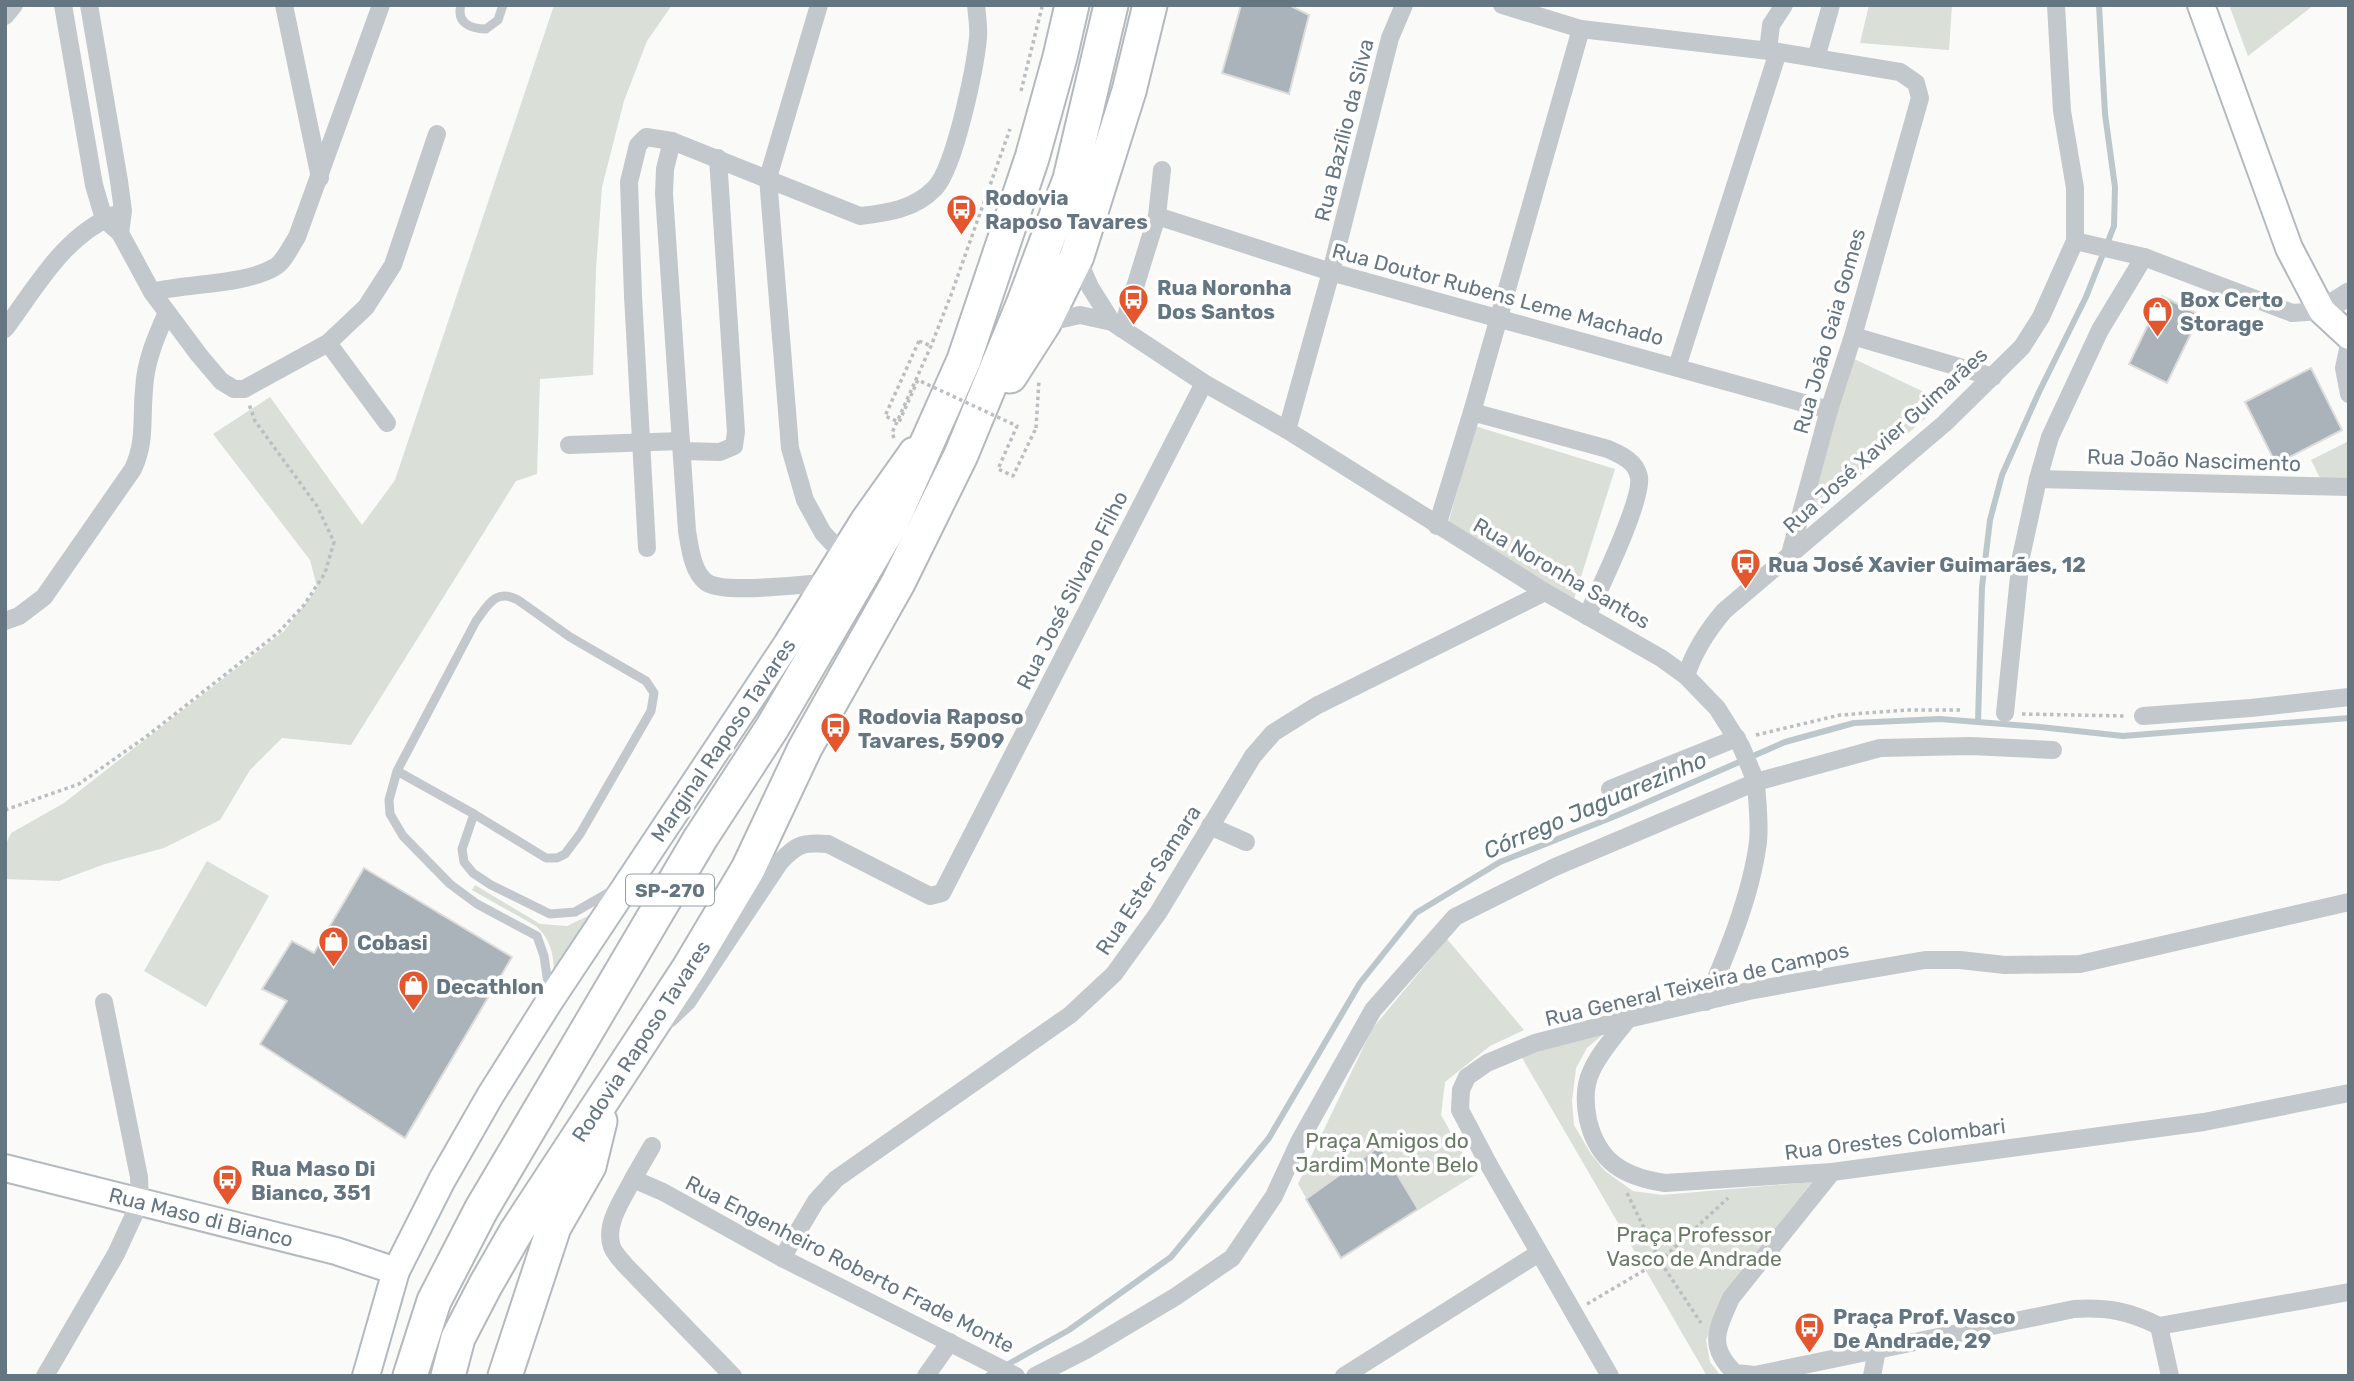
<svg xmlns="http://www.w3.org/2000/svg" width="2354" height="1381" viewBox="0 0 2354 1381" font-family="Rubik,sans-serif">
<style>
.green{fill:#dadfd7}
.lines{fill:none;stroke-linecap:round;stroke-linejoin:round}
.stream{stroke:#bbc7cb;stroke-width:6}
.building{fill:#aab3b9;stroke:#dcdcda;stroke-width:2}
.secondary-casing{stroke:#b3babf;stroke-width:30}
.motorway-casing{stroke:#b4b9bd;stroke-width:37}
.path{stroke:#bbbfc2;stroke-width:3.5;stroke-dasharray:3.5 3.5;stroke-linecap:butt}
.service{stroke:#c3c8cc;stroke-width:9}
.minor{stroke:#c3c8cc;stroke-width:18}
.tertiary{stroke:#c3c8cc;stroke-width:23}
.secondary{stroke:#fff;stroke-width:26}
.motorway{stroke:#fff;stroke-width:33}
.path-bridge{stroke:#bbbfc2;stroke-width:3.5;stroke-dasharray:3.5 3.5;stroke-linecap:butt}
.labels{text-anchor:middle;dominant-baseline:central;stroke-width:7;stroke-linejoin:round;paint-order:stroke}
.shield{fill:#fff;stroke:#939fa8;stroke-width:2}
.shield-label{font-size:19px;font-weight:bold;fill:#657683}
.street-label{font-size:21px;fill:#657683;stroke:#fff}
.poi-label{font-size:21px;font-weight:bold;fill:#657683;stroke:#fff;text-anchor:start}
.park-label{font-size:21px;fill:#687a64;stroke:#fff}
.water-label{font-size:23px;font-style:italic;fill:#60757c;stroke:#fff}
</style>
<rect width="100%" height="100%" fill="#fafaf8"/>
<g class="green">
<path d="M554 5H672L647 41 624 101 602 187 596 269 593 375 540 379 537 474 516 481 351 745 282 738 250 770 220 820 164 848 105 864 59 881 5 879V846L11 833 64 803 284 631 319 586 317 587 310 560 213 434 270 397 362 525 395 480Z"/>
<path d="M1869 5H1952L1949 50 1860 43Z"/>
<path d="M2229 5H2314L2248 56Z"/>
<path d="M1850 357 1924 392 1938 407 1809 520Z"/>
<path d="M1475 426 1615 469 1574 599 1448 524Z"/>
<path d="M2349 441V482L2321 480 2311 460Z"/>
<path d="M207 861 269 896 206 1007 144 971Z"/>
<path d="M475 885 540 924 567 926 590 915 554 970C553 952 550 939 536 926L472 890Z"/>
<path d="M1447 939 1524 1030 1490 1046 1445 1082 1441 1115 1475 1175 1341 1258 1298 1184 1372 1029Z"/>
<path d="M1607 1031 1587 1048 1576 1068 1572 1101 1574 1125 1591 1154 1605 1171 1633 1191 1662 1195 1812 1182 1727 1290 1706 1340 1710 1362 1721 1376H1707L1521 1056Z"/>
</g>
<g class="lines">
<g class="stream">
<path d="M1978 722 1982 587 1990 520 2002 475 2039 392 2086 297 2114 226 2115 187 2105 114 2099 5"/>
<path d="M987 1376 1069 1330 1171 1257 1269 1138 1360 983 1416 913 1500 862 1618 815 1785 742 1854 723 1940 719 2040 727 2123 736 2349 718"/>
</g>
</g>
<g class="building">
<path d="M1241 5H1289L1309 15 1289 94 1222 73Z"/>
<path d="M2162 296 2200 315 2167 383 2129 364Z"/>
<path d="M2311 368 2342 430 2276 464 2245 402Z"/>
<path d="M364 868 512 957 405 1138 260 1044 287 1001 262 989 292 941 314 953Z"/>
<path d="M1380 1146 1418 1209 1341 1258 1306 1199Z"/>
</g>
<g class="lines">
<defs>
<g id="secondary">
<path d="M2201 5 2289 248 2322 311 2349 336"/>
<path d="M5 1168 336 1251 396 1271"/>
<path d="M366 1376 396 1271 442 1180 490 1096 549 1002 787 644 864 520 913 451"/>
</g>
<g id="motorway">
<path d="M1010 376 1044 323 1077 256 1129 91 1150 5"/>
<path d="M410 1376 434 1301 481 1210 700 839 772 728 890 526 964 360 1032 158 1060 57 1072 5"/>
<path d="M448 1376 458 1338 485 1286 516 1232 689 968 748 869 805 748 898 583 961 455 1024 302 1070 179 1111 5"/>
<path d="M505 1376 554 1227 589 1166 600 1121"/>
</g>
</defs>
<use href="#secondary" class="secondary-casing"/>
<use href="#motorway" class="motorway-casing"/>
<g class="path">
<path d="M1021 91 1042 7"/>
<path d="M919 341 931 346"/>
<path d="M1036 428 1039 380"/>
<path d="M894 438 892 433 931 346 951 295 1010 129"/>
<path d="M2022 714 2126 716"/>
<path d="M1756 735 1840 715 1907 710H1962"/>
<path d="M5 810 79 784 147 736 278 633 304 605 325 573 334 542 317 506 255 421 249 404"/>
<path d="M1627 1193 1660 1261 1701 1323"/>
<path d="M1587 1304 1660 1261 1728 1198"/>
</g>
<g class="service">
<path d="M461 5C456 23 471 29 486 29L498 20 503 5"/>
<path d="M397 771 474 814 546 858H557L565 854 580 834 651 711 654 693 646 681 570 637 518 600C496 588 488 605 476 621L397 771 389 800 390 814 403 836 450 884 477 904 537 936 544 956 549 990"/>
<path d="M474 814 462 849 464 862 473 873 491 885 550 914 575 912 615 889"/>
</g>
<g class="minor">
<path d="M63 5 94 185 104 219 120 233 152 292 199 355 221 381 234 389H244L328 343 366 307 393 265 437 134"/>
<path d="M89 5 119 181 123 211 120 233"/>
<path d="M284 5 320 178"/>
<path d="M819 5 768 178 790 448 805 500 823 533 843 554"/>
<path d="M1502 5 1581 29 1778 52 1900 72 1916 83 1920 98 1853 336 1829 410 1790 554"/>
<path d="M5 16 14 5"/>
<path d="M1768 51 1771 25 1784 5"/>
<path d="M1816 58 1831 5"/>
<path d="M1157 216 1331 272 1829 410"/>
<path d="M2075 241 2144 257 2292 313 2322 311"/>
<path d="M1077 257 1090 287 1112 322"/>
<path d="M152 292C188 283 245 285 275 267 284 262 291 246 297 237L381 5"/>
<path d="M1044 323 1080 315 1112 322 1204 383 1287 430 1545 592 1661 658 1686 676 1717 708 1741 746 1756 782C1757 801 1760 823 1758 842 1751 896 1727 953 1706 1002"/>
<path d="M5 329C37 286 63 237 114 215"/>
<path d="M1122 329 1157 216 1162 170"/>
<path d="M1853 336 1993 377"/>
<path d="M328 343 387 423"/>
<path d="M2349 345 2344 368 2349 394"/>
<path d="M1677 367 1778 52"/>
<path d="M1472 412 1608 449C1621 455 1636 461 1639 477 1643 500 1599 590 1587 616"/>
<path d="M1287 430 1331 272 1390 38 1404 5"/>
<path d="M569 445 681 441"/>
<path d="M682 451 720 452 734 446 736 432 718 158"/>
<path d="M2038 479 2349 487"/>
<path d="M1437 526 1472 412 1581 29"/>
<path d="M647 548 633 296 629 182 638 145 646 137 672 141"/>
<path d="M825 583C801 584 723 595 706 582 692 571 690 547 687 531L664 194 665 169 672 141 860 216C888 213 915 209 935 188 955 167 975 68 978 38 979 27 977 16 976 5"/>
<path d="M5 621 19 616 44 597 133 469C146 441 141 420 144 390 145 362 156 337 167 312"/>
<path d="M1686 676C1694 651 1707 631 1724 611L1945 423 2022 347 2041 317 2075 241V188L2062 111 2056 5"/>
<path d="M2005 713 2021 557 2038 479 2050 437 2100 330 2144 257"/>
<path d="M2143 716 2251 708 2349 697"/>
<path d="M1610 789 1737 738"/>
<path d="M1210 826 1246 842"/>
<path d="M669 1019 687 1002 780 862C797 844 803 842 828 844L930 896 942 893 1204 383"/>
<path d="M1628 1019C1615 1036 1599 1053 1591 1072 1584 1087 1585 1105 1588 1120 1598 1162 1624 1177 1665 1183L1832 1172 2204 1122 2349 1093"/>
<path d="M1832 1172 1731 1298C1717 1330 1707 1346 1735 1373L1755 1375 2074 1309C2107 1307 2129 1311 2159 1326"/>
<path d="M633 1179 652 1146"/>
<path d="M782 1258 816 1201 836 1179 1070 1015 1114 974 1158 913 1253 756 1273 733 1316 706 1545 592"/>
<path d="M2159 1326 2349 1292"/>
<path d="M2159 1326 2170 1376"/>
<path d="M45 1376 116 1254 140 1202 139 1177 104 1002"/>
<path d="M733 1376 625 1265C621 1260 614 1253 612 1247 604 1224 623 1199 633 1179L663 1192 782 1258 1016 1376"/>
<path d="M926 1376 950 1342"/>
<path d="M1035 1376 1086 1350 1175 1297 1232 1258 1274 1196 1299 1142 1373 1010 1455 917 1555 867 1756 782 1880 748 1970 746 2053 750"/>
<path d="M1344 1376 1539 1253"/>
<path d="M1610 1376 1489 1165 1460 1110 1461 1090 1467 1077 1487 1063 1535 1043 1628 1019 1749 991 1837 975 1925 960H1960L2005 965 2080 964 2349 902"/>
<path d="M1872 1376 1877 1350"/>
</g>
<path class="tertiary" d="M2322 311 2349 294"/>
<use href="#secondary" class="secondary"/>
<use href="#motorway" class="motorway"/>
<path class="path-bridge" d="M919 341 885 416 899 422 918 380 1017 426 998 469 1013 476 1036 428"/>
</g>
<defs>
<symbol id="bus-pin" viewBox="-11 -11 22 30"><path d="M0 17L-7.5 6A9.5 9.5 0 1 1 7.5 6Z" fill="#e4572e" stroke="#fff"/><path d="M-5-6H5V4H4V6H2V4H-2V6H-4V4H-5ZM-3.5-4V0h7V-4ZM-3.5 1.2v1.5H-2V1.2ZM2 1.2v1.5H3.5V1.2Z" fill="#fff"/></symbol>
<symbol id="shop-pin" viewBox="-11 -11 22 30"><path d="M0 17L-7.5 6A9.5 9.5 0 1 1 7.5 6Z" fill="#e4572e" stroke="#fff"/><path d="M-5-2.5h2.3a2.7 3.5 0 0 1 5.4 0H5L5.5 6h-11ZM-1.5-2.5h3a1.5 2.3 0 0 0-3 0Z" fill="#fff"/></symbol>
</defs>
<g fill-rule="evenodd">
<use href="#bus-pin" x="944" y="192" width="35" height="47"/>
<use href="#bus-pin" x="1116" y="282" width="35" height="47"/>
<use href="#shop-pin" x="2140" y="294" width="35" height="47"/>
<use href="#bus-pin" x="1728" y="546" width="35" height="47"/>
<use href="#bus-pin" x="818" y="710" width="35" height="47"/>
<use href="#shop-pin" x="316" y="924" width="35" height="47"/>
<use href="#shop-pin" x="396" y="968" width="35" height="47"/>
<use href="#bus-pin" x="210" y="1162" width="35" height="47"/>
<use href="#bus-pin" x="1792" y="1310" width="35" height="47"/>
</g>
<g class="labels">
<rect class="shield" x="626" y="874.5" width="88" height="31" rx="5"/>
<g class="shield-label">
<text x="670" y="890">SP-270</text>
</g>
<g class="street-label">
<text transform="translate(1344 130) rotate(-76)">Rua Bazílio da Silva</text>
<text transform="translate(1498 294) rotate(15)">Rua Doutor Rubens Leme Machado</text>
<text transform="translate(1829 331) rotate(-74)">Rua João Gaia Gomes</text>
<text transform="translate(1885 440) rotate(-42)">Rua José Xavier Guimarães</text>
<text transform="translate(2194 460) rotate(2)">Rua João Nascimento</text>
<text transform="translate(1562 573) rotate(30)">Rua Noronha Santos</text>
<text transform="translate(1072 590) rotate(-63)">Rua José Silvano Filho</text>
<text transform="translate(723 740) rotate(-56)">Marginal Raposo Tavares</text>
<text transform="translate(1148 880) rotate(-57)">Rua Ester Samara</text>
<text transform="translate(1697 984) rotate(-13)">Rua General Teixeira de Campos</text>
<text transform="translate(641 1041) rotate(-57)">Rodovia Raposo Tavares</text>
<text transform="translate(1895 1139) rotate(-7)">Rua Orestes Colombari</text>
<text transform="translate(201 1217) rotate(14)">Rua Maso di Bianco</text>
<text transform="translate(850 1264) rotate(27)">Rua Engenheiro Roberto Frade Monte</text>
</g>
<g class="poi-label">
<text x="985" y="197">Rodovia<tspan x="985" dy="24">Raposo Tavares</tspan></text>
<text x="1157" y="287">Rua Noronha<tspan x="1157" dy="24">Dos Santos</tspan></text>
<text x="2180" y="299">Box Certo<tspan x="2180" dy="24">Storage</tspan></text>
<text x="1768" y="564">Rua José Xavier Guimarães, 12</text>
<text x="858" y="716">Rodovia Raposo<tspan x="858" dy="24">Tavares, 5909</tspan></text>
<text x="357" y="942">Cobasi</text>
<text x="436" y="986">Decathlon</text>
<text x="251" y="1168">Rua Maso Di<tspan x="251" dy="24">Bianco, 351</tspan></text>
<text x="1833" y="1316">Praça Prof. Vasco<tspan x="1833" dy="24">De Andrade, 29</tspan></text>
</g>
<g class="park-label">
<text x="1387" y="1140">Praça Amigos do<tspan x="1387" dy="24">Jardim Monte Belo</tspan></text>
<text x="1694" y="1234">Praça Professor<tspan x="1694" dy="24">Vasco de Andrade</tspan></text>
</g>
<g class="water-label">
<text transform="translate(1595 805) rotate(-23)">Córrego Jaguarezinho</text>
</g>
</g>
<rect width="2354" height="1381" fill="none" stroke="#657683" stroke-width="14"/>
</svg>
